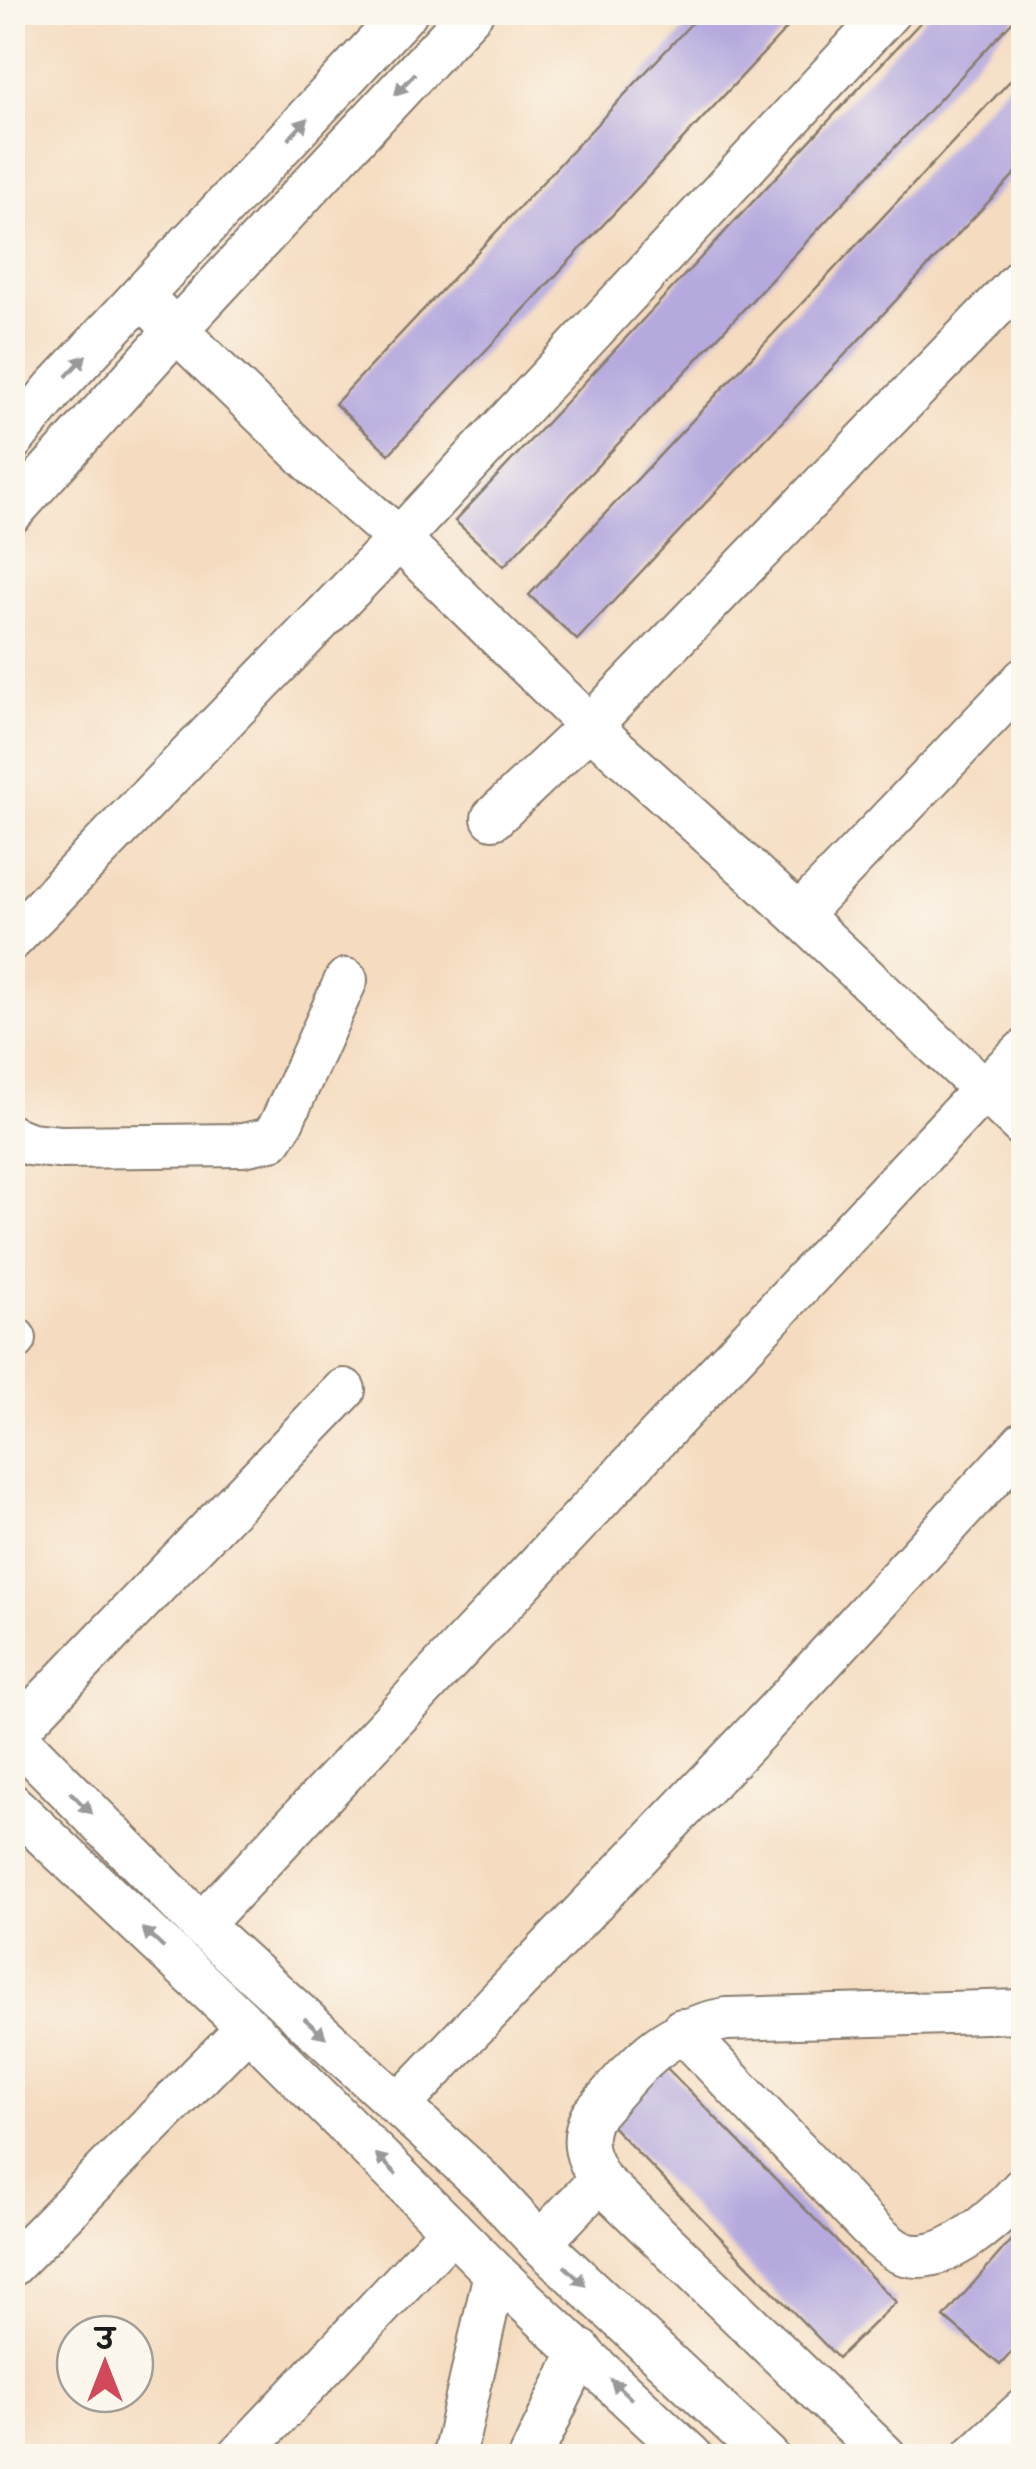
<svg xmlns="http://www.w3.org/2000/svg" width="1036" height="2469" viewBox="0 0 1036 2469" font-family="'Architects Daughter','Playpen Sans Deva',sans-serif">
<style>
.building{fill:#b5a9de}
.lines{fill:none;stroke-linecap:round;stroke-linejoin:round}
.minor-casing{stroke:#887c6e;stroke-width:46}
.minor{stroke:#fff;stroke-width:42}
.oneway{fill:#999}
</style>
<rect width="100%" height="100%" fill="#fbf7ec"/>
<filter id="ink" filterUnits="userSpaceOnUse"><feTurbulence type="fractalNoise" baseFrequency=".01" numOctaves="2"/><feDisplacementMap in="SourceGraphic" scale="20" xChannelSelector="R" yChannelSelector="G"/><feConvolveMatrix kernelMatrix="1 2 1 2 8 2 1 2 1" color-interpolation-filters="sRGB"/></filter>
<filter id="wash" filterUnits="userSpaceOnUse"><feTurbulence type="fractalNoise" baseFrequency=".0048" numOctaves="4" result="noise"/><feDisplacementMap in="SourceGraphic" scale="40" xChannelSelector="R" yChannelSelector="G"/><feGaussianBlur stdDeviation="2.25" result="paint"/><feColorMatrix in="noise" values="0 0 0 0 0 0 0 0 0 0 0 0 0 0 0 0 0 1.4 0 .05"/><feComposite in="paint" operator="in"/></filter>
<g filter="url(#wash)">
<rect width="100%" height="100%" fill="#f5dcc0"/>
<g id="blocks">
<g class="building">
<path d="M702 12H802L389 454 335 404Z"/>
<path d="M930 12H1021L504 566 455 521Z"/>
<path d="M1024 66V164L577 640 529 595Z"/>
<path d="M664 2065 896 2302 838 2358 606 2120Z"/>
<path d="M1024 2225V2338L1000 2365 944 2317Z"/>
</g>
</g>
</g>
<g filter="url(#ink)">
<use href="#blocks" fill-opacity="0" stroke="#887c6e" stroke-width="2.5"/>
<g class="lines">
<defs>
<g id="minor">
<path d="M141 296 318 468 399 539 590 726 799 915 1024 1127"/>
<path d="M12 440 55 388 406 12"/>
<path d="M12 512 176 330 472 12"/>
<path d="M493 818 590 726 1024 277"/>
<path d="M799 915 1024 679"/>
<path d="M12 939 399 539 889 12"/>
<path d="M12 1137 30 1144 59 1147 243 1145 271 1139 281 1124 346 980"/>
<path d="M12 1342 15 1339"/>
<path d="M12 1733 201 1925 486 2185 540 2243 767 2456"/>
<path d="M13 1734 344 1390"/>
<path d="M12 1805 248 2027 495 2273 691 2456"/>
<path d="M201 1925 983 1090 1024 1051"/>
<path d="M682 2030C733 2084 784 2137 835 2191 850 2207 882 2245 902 2253 944 2269 999 2215 1024 2187"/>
<path d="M400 2104 787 1700 1024 1442"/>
<path d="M540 2243 600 2180"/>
<path d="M12 2265 248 2027"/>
<path d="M239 2456 452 2230"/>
<path d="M454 2456 495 2273"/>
<path d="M531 2456 581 2351"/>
<path d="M885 2456 600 2180C587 2158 580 2143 591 2117 635 2068 657 2032 726 2019L1024 2011"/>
<path d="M974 2456 1024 2410"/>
</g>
</defs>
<use href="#minor" class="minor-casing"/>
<use href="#minor" class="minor"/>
</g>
<defs><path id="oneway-solid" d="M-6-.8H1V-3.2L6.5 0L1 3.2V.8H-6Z" transform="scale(2.5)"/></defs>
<g class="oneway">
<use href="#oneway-solid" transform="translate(405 84) rotate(133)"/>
<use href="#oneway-solid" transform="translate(298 129) rotate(-47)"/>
<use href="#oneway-solid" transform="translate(76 366) rotate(-47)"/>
<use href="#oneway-solid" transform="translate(81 1803) rotate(46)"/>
<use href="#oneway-solid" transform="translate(153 1938) rotate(-137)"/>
<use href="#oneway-solid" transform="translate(315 2028) rotate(42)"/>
<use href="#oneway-solid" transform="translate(386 2164) rotate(-135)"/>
<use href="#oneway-solid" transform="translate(575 2276) rotate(43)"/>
<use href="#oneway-solid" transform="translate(621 2389) rotate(-136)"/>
</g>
</g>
<rect width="1036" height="2469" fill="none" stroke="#fbf7ec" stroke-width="50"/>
<g transform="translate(105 2364)"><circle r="48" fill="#fbf7ec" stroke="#a29f99" stroke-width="2.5"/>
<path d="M0-8L18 38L0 25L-18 38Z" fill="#d1495b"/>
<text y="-15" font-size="28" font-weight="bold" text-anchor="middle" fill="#1c1c1c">उ</text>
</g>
</svg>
